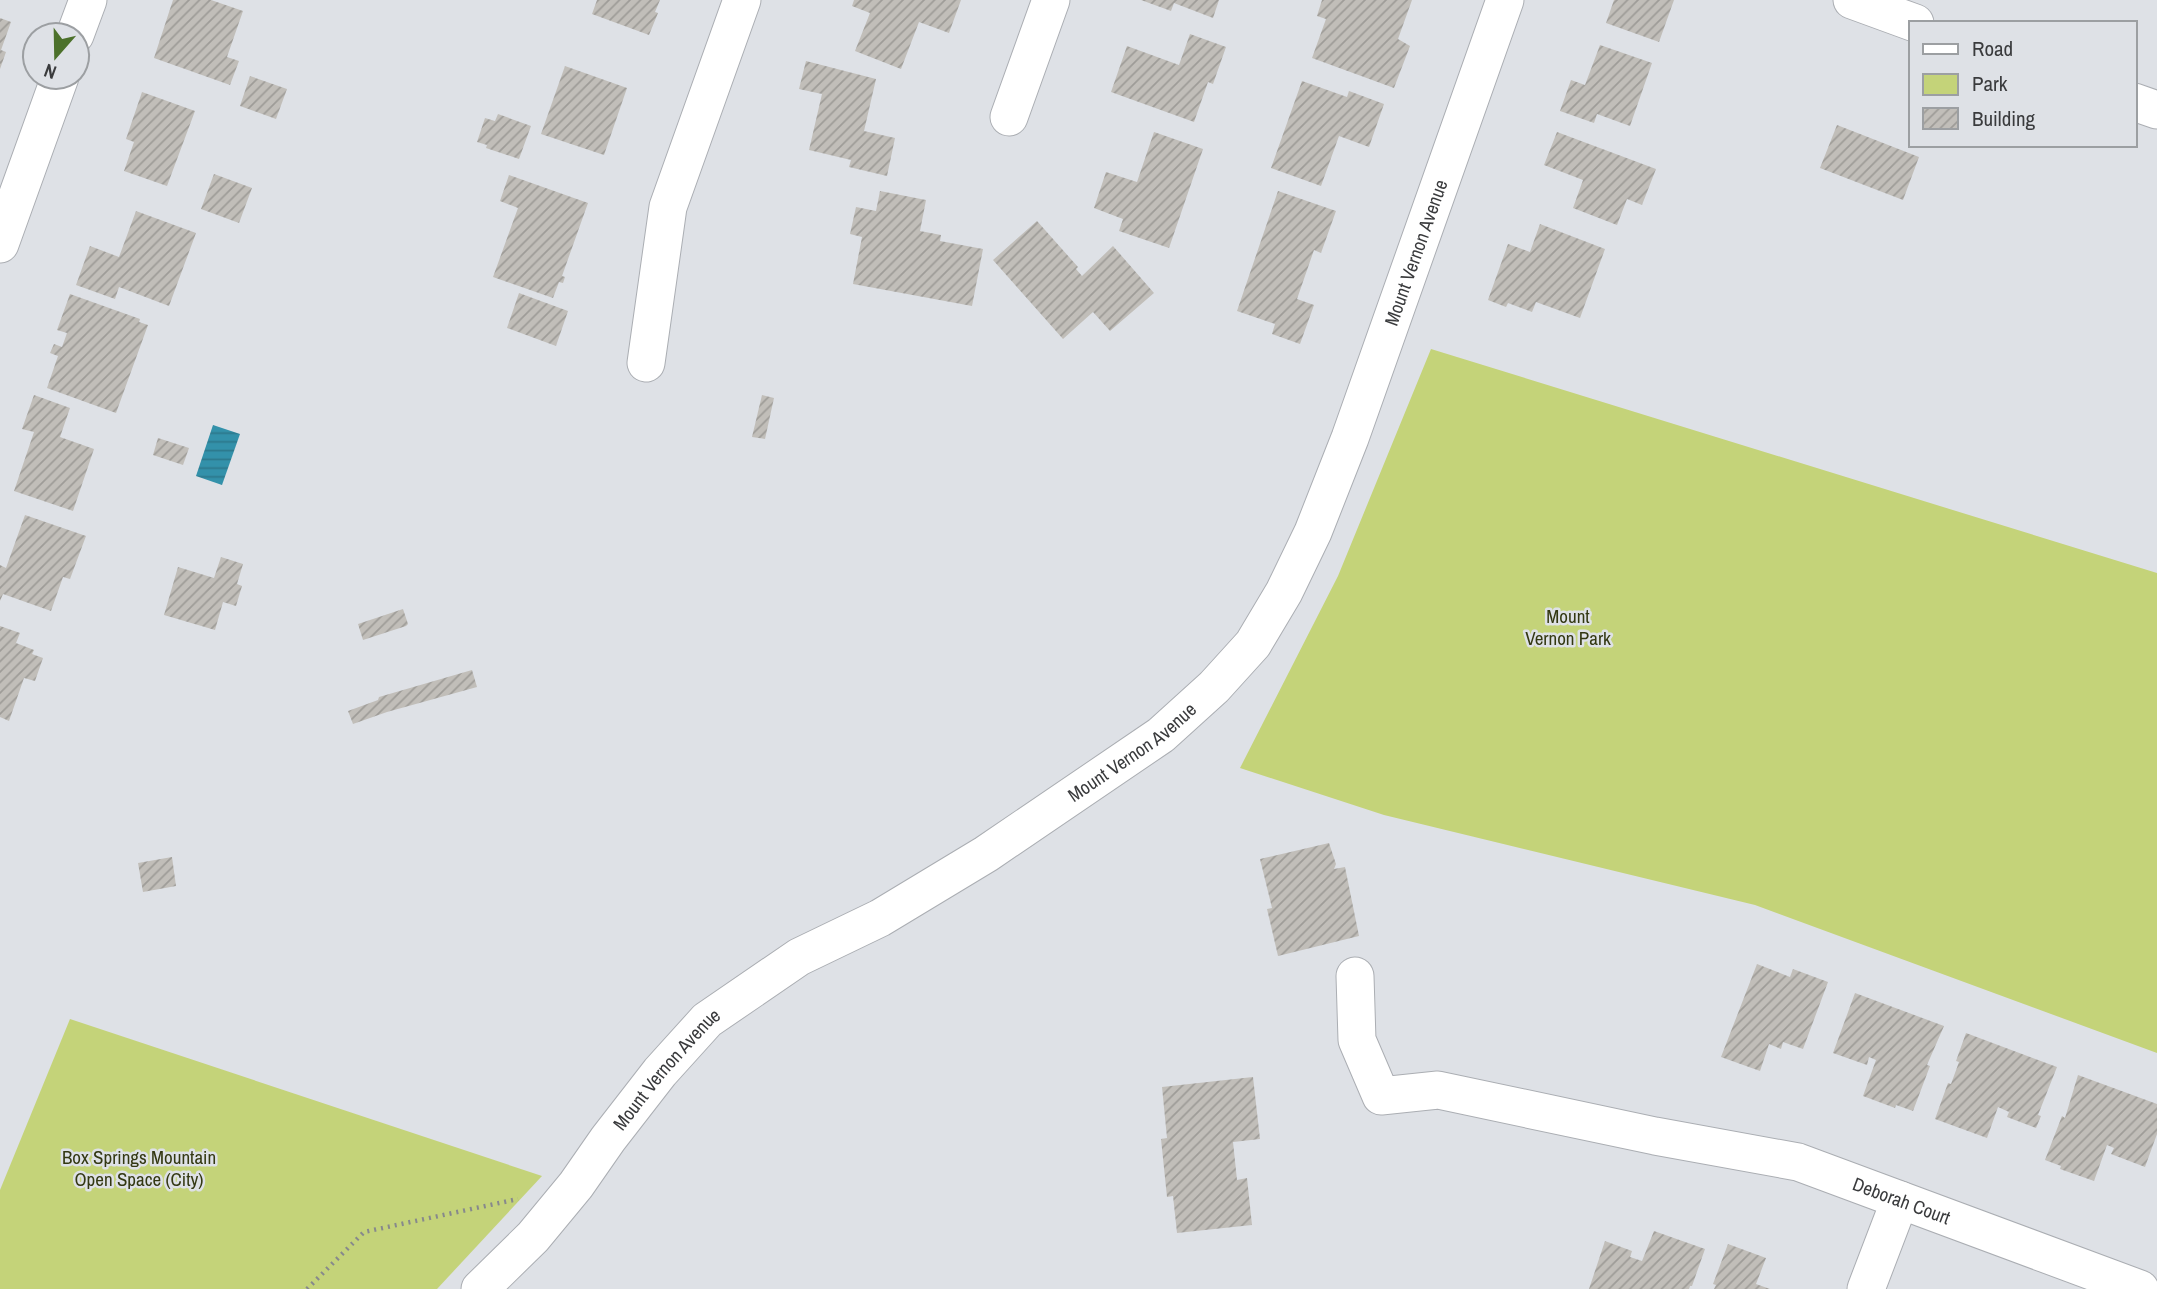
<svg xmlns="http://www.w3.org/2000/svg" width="2157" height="1289" viewBox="0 0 2157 1289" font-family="'Archivo Narrow',sans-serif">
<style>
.green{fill:#c4d379}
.water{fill:url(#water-rules)}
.building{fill:url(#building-hatch)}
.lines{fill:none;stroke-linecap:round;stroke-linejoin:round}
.minor-casing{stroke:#abaeb3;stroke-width:39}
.path{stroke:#87898c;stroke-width:4.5;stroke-dasharray:2 5;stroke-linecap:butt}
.minor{stroke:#fff;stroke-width:37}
.labels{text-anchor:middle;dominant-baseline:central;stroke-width:5;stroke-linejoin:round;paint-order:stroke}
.street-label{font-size:19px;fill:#3a3b3d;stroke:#dee1e6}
.park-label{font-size:19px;fill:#333812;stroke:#dee1e6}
</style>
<defs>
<pattern id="water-rules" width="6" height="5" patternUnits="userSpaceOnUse" patternTransform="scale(1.75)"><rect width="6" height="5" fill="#3391aa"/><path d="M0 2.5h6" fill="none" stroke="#2c788c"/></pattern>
<pattern id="building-hatch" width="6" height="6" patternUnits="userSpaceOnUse" patternTransform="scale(1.75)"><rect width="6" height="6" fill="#c1beb9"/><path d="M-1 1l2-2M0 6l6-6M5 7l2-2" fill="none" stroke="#9e9c98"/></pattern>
</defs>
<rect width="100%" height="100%" fill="#dee1e6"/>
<g class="green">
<path d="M1431 349 2157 573V1053L1755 905 1384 815 1240 768 1338 576Z"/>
<path d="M70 1019 542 1176 437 1289H0V1190Z"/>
</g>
<path class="water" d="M213 425 240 434 222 485 196 476Z"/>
<g class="building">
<path d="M173 0H211L243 11 227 57 239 61 230 85 154 58Z"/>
<path d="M597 0H660L655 12 658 13 649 35 592 14Z"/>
<path d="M854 0H961L949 33 919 22 901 69 855 51 870 13 852 6Z"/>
<path d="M1141 0H1219L1213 18 1174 3 1171 11Z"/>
<path d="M1322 0H1412L1398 39 1410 46 1394 88 1312 58 1326 19 1317 16Z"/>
<path d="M1614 0H1674L1659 42 1606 23Z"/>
<path d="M0 18 11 22 1 50 6 52 0 69Z"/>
<path d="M1190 34 1226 47 1213 84 1208 82 1194 122 1111 92 1127 46 1179 65Z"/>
<path d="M1600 45 1652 63 1630 126 1597 114 1594 123 1560 111 1571 80 1585 85Z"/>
<path d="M806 61 876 79 864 131 895 138 887 176 849 167 851 160 809 150 822 94 799 89Z"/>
<path d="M565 66 627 88 604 155 541 134Z"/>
<path d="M250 76 287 89 276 119 240 106Z"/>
<path d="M1302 81 1347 97 1349 91 1384 104 1369 147 1339 136 1321 186 1271 168Z"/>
<path d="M142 92 195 111 167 186 124 171 134 142 126 139Z"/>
<path d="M498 114 531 126 519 159 486 148 487 145 477 142 485 118 495 121Z"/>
<path d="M1837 125 1919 157 1903 200 1820 168Z"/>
<path d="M1154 132 1203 149 1169 248 1119 231 1123 219 1094 208 1106 172 1137 182Z"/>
<path d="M1557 132 1656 169 1642 205 1627 199 1617 225 1573 208 1583 180 1544 165Z"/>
<path d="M214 174 252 188 239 223 201 209Z"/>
<path d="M509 175 588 203 562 276 565 277 563 283 559 282 553 298 493 277 518 208 500 201Z"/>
<path d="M880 191 926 200 920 231 941 235 940 241 983 249 972 306 853 284 862 237 850 234 856 207 876 211Z"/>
<path d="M1278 191 1336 211 1321 253 1314 250 1297 299 1314 305 1300 344 1272 334 1275 324 1237 311Z"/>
<path d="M136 211 196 233 169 306 119 287 115 299 76 285 90 246 119 257Z"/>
<path d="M1037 221 1078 267 1076 269 1082 276 1113 246 1154 293 1110 331 1093 312 1063 339 993 260Z"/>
<path d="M1540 224 1605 249 1580 318 1536 302 1532 312 1508 303 1506 307 1488 300 1508 244 1530 252Z"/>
<path d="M519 293 568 311 556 346 507 328Z"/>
<path d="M70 294 140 319 139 322 148 325 116 413 47 388 58 356 50 353 54 344 62 347 67 333 57 330Z"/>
<path d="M34 395 70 408 60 437 94 449 73 511 14 491 34 432 22 429Z"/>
<path d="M762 395 774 398 765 439 752 437Z"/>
<path d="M158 438 189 448 183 465 153 455Z"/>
<path d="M25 515 86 536 70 579 63 577 51 611 3 594 0 601V565L6 568Z"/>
<path d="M221 557 243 564 237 584 242 586 236 606 223 602 215 630 164 615 178 567 214 578Z"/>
<path d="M403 609 408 624 406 626 363 640 358 624Z"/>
<path d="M0 626 20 633 16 643 34 650 32 654 43 658 35 681 24 678 9 721 0 717Z"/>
<path d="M472 670 477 687 387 712 353 724 348 711 378 700 379 697Z"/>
<path d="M1329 843 1336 864 1334 869 1345 867 1359 936 1278 956 1267 909 1272 908 1260 859Z"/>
<path d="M172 857 176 886 143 892 138 863Z"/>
<path d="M1757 964 1790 977 1793 969 1828 982 1803 1049 1783 1042 1781 1049 1769 1044 1760 1071 1721 1057Z"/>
<path d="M1855 993 1944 1026 1927 1065 1930 1066 1913 1111 1896 1105 1895 1108 1863 1096 1876 1060 1869 1057 1867 1065 1833 1053Z"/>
<path d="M1966 1033 2057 1067 2038 1115 2041 1116 2036 1128 2007 1117 2009 1112 1998 1107 1987 1138 1935 1119 1948 1083 1951 1084 1959 1062 1956 1061Z"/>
<path d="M2078 1075 2157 1104V1134L2145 1167 2111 1154 2114 1148 2107 1145 2094 1181 2060 1169 2061 1166 2045 1160 2062 1116 2065 1118Z"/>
<path d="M1253 1077 1260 1139 1233 1142 1237 1180 1247 1178 1252 1225 1177 1233 1173 1196 1167 1197 1161 1139 1167 1138 1162 1087Z"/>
<path d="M1654 1231 1705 1249 1692 1286H1690L1689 1289H1589L1605 1241 1632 1251 1630 1257 1642 1261Z"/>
<path d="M1728 1244 1766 1258 1756 1284 1770 1289H1714L1716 1285 1713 1284Z"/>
</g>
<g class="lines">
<defs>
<g id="minor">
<path d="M1852 0 1915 23"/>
<path d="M75 35 88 0"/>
<path d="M2134 102 2157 110"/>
<path d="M1009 117 1051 0"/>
<path d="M0 244 60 77"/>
<path d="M646 363 668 207 742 0"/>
<path id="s1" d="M1355 976 1357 1040 1381 1096 1438 1090 1655 1136 1798 1162 2140 1289"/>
<path id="s2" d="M480 1289 533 1237 576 1185 608 1139 660 1072 707 1020 799 957 880 918 986 854 1161 735 1214 687 1253 644 1284 592 1313 532 1350 438 1505 0"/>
<path d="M1866 1289 1900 1200"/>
</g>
</defs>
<use href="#minor" class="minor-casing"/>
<path class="path" d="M307 1289 364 1232 518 1199"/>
<use href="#minor" class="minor"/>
</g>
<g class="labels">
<g class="street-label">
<text stroke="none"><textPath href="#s2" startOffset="1444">Mount Vernon Avenue</textPath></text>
<text stroke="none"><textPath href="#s2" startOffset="856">Mount Vernon Avenue</textPath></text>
<text stroke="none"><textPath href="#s2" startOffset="289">Mount Vernon Avenue</textPath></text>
<text stroke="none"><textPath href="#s1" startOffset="660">Deborah Court</textPath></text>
</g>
<g class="park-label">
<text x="1568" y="616">Mount<tspan x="1568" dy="22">Vernon Park</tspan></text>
<text x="139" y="1157">Box Springs Mountain<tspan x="139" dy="22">Open Space (City)</tspan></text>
</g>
</g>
<rect x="1909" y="21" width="228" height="126" fill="#dee1e6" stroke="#9c9fa2" stroke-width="2"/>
<rect x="1923" y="44" width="35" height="10" fill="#ffffff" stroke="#9c9fa2" stroke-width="2"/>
<text x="1972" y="56" font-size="21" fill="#3a3b3d">Road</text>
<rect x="1923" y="74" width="35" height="21" fill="#c4d379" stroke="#9c9fa2" stroke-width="2"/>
<text x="1972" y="91" font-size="21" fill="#3a3b3d">Park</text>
<rect x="1923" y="108" width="35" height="21" fill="url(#building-hatch)" stroke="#9c9fa2" stroke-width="2"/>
<text x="1972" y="126" font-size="21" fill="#3a3b3d">Building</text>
<g transform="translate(56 56) rotate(200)"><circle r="33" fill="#dee1e6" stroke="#9c9fa2" stroke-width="2"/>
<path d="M0-5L12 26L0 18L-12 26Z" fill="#4c712b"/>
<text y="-10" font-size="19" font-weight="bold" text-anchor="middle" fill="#3a3b3d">N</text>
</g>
</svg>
